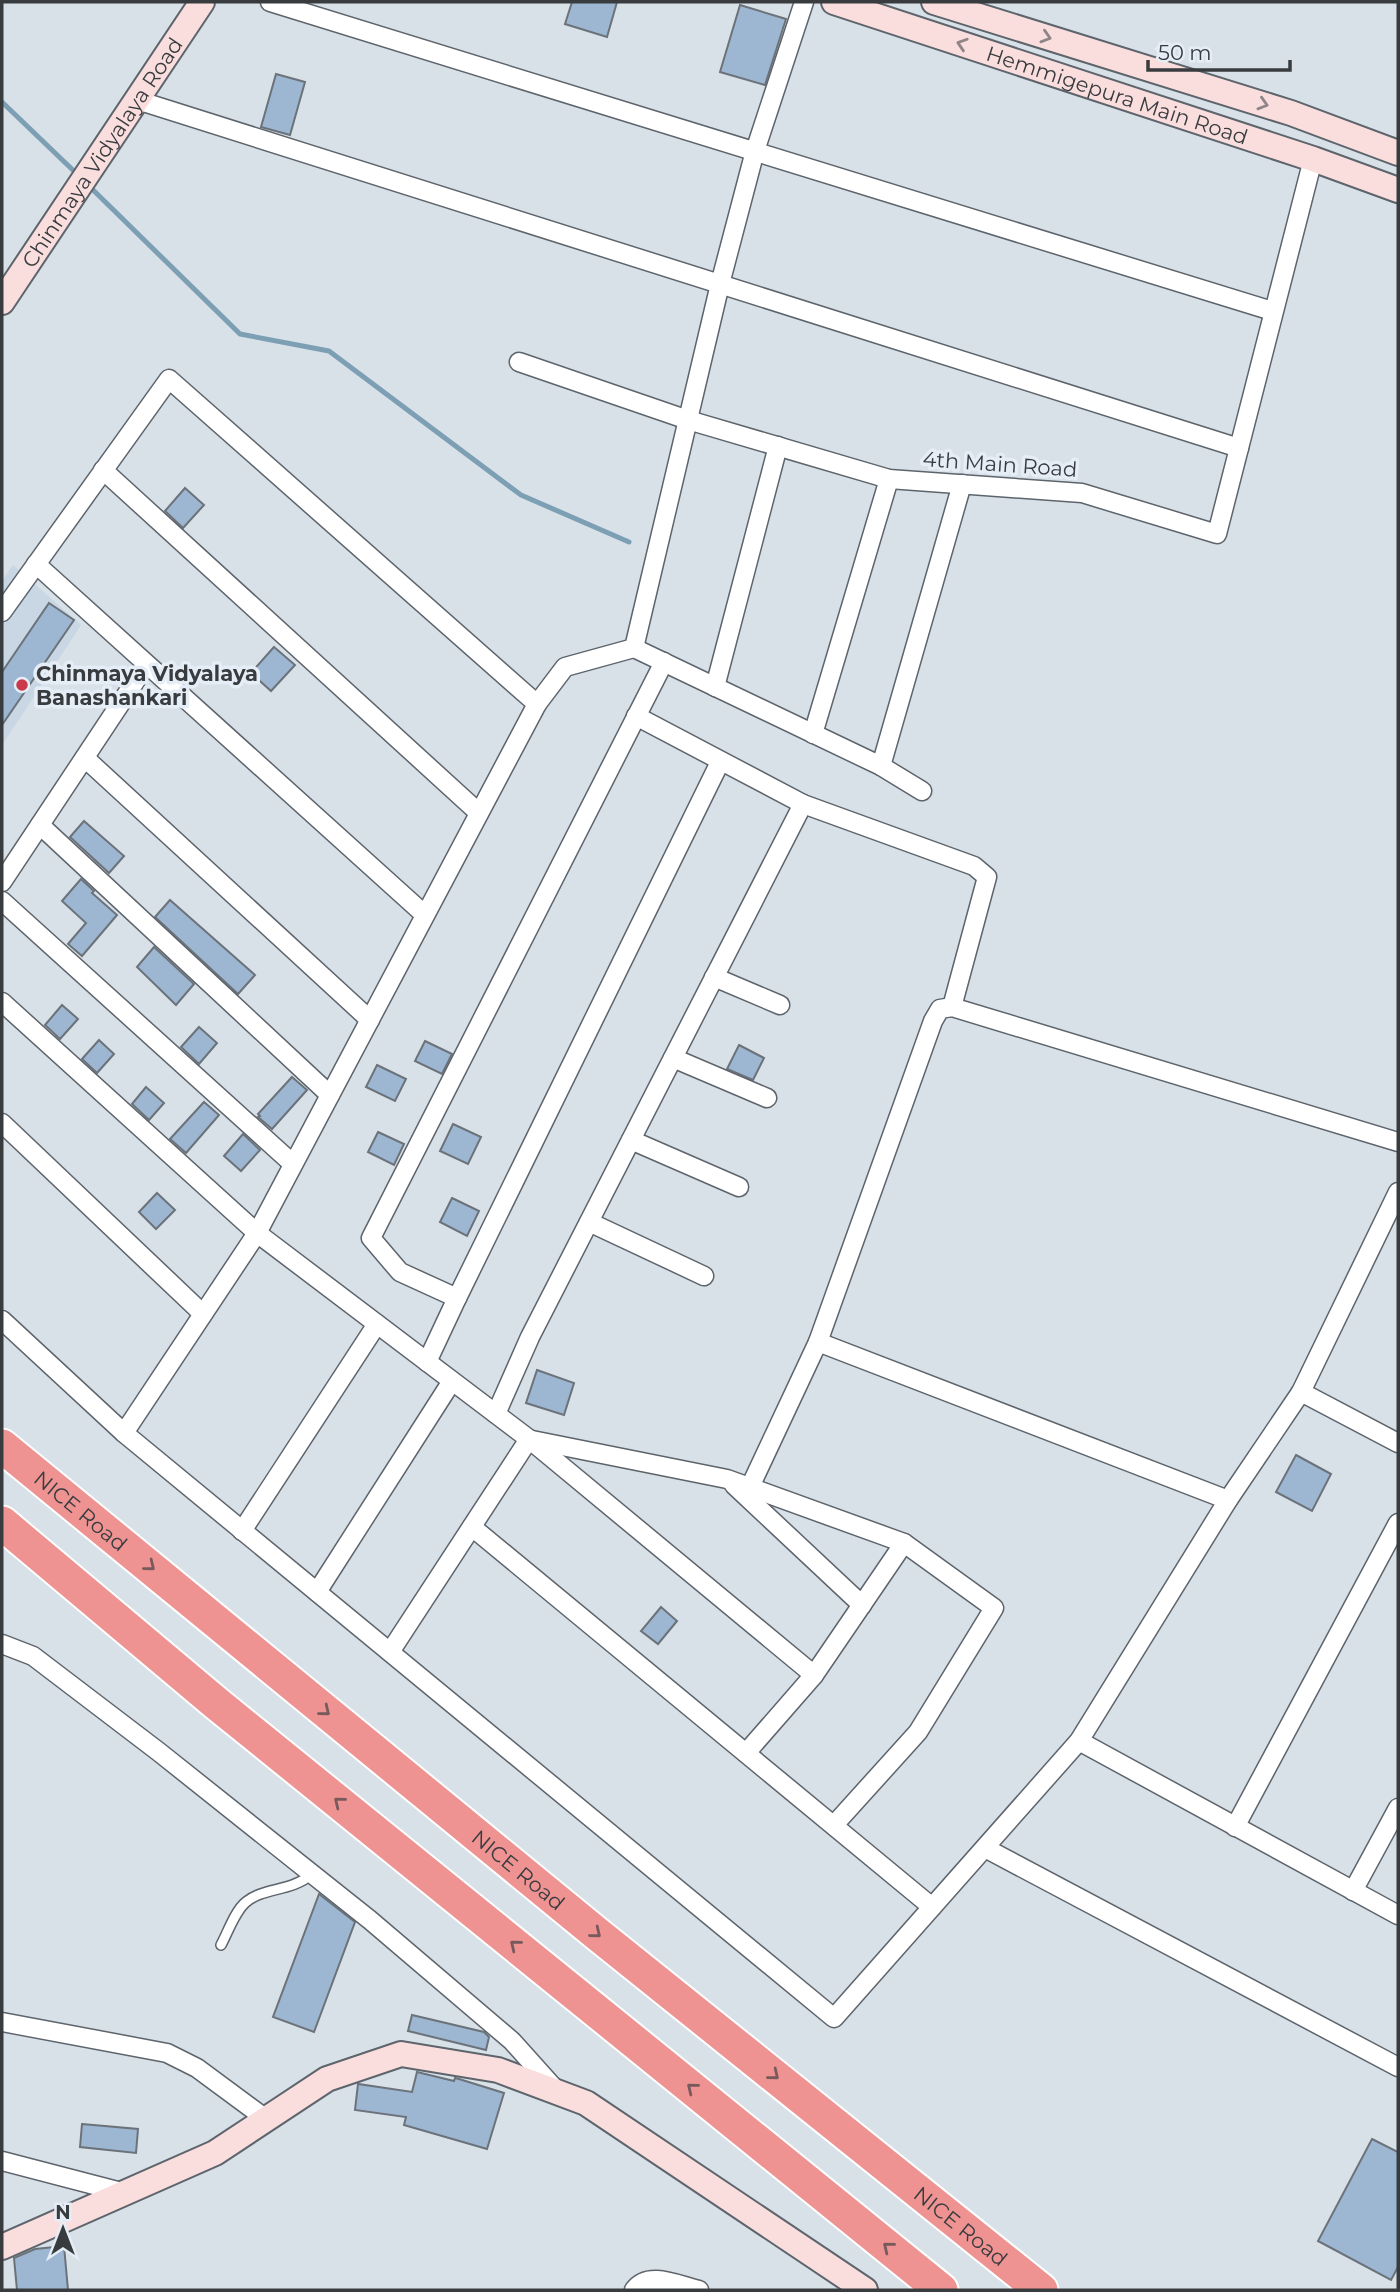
<svg xmlns="http://www.w3.org/2000/svg" width="1400" height="2292" viewBox="0 0 1400 2292" font-family="Montserrat,sans-serif">
<style>
.built{fill:#c9d6e4}
.lines{fill:none;stroke-linecap:round;stroke-linejoin:round}
.stream{stroke:#7d9fb4;stroke-width:5}
.building{fill:#9db7d2;stroke:#6b727a;stroke-width:2}
.lane-casing{stroke:#5d646b;stroke-width:12}
.street-casing{stroke:#5d646b;stroke-width:21}
.secondary-casing{stroke:#5d646b;stroke-width:28}
.highway-casing{stroke:#fff;stroke-width:37}
.lane{stroke:#fff;stroke-width:9}
.street{stroke:#fff;stroke-width:18}
.secondary{stroke:#fadede;stroke-width:24}
.highway{stroke:#ee9292;stroke-width:33}
.oneway{stroke:#8f8587}
.oneway2{stroke:#785a5c}
.poi-dot{fill:#ca394c;stroke:#e5edf6;stroke-width:2.5}
.labels{text-anchor:middle;dominant-baseline:central;stroke-width:7;stroke-linejoin:round;paint-order:stroke}
.street-label{font-size:21px;fill:#383c3f;stroke:#e5edf6}
.poi-label{font-size:21px;font-weight:bold;fill:#383c3f;stroke:#e5edf6;text-anchor:start}
</style>
<rect width="100%" height="100%" fill="#d8e0e8"/>
<path class="built" d="M13 565 81 625 2 745V581Z"/>
<g class="lines">
<g class="stream">
<path d="M2 102 78 175"/>
<path d="M87 184 240 334 329 351 521 495 629 542"/>
</g>
</g>
<g class="building">
<path d="M572 2H617L607 37 565 24Z"/>
<path d="M740 5 786 19 765 85 720 72Z"/>
<path d="M276 74 305 82 290 135 261 127Z"/>
<path d="M185 488 204 505 183 528 165 511Z"/>
<path d="M49 603 74 620 2 725V672Z"/>
<path d="M274 647 295 665 271 691 251 673Z"/>
<path d="M84 821 124 856 109 873 70 837Z"/>
<path d="M81 879 94 891 92 893 117 915 82 956 68 944 86 923 62 901Z"/>
<path d="M170 900 255 975 238 994 155 917Z"/>
<path d="M154 947 194 984 176 1005 137 967Z"/>
<path d="M62 1005 78 1019 60 1039 45 1025Z"/>
<path d="M199 1027 217 1043 199 1064 181 1047Z"/>
<path d="M99 1040 114 1054 97 1073 82 1059Z"/>
<path d="M425 1041 452 1054 442 1074 415 1061Z"/>
<path d="M739 1045 764 1058 753 1080 727 1069Z"/>
<path d="M377 1065 406 1079 395 1101 366 1087Z"/>
<path d="M292 1077 307 1090 272 1129 258 1117 260 1116 258 1114Z"/>
<path d="M146 1087 164 1103 149 1120 132 1104Z"/>
<path d="M204 1102 219 1115 186 1153 170 1139Z"/>
<path d="M453 1124 481 1137 468 1164 440 1151Z"/>
<path d="M378 1132 404 1144 394 1165 368 1152Z"/>
<path d="M243 1134 260 1150 241 1171 224 1156Z"/>
<path d="M157 1193 175 1210 156 1229 139 1212Z"/>
<path d="M452 1198 479 1211 467 1236 440 1222Z"/>
<path d="M537 1370 574 1383 564 1415 526 1403Z"/>
<path d="M1296 1455 1331 1474 1312 1511 1276 1492Z"/>
<path d="M661 1607 677 1621 658 1644 641 1631Z"/>
<path d="M319 1894 355 1922 314 2032 273 2017Z"/>
<path d="M412 2015 484 2032 489 2037 486 2050 408 2031Z"/>
<path d="M417 2072 454 2081 455 2078 459 2079 504 2093 487 2149 404 2125 406 2117 355 2110 358 2084 412 2092Z"/>
<path d="M82 2124 138 2129 136 2153 80 2147Z"/>
<path d="M1372 2139 1398 2152V2267L1391 2280 1318 2241Z"/>
<path d="M64 2246 68 2290H17L14 2258 35 2249Z"/>
</g>
<g class="lines">
<defs>
<path id="lane" d="M221 1945C228 1932 235 1911 246 1902 264 1887 291 1892 312 1874"/>
<g id="street">
<path d="M270 2 1272 311"/>
<path d="M137 100 1239 448"/>
<path d="M519 362 688 420 889 479 1082 493 1217 534 1313 159"/>
<path d="M103 470 479 813"/>
<path d="M36 564 425 915"/>
<path d="M2 612 169 379 537 704 257 1233 124 1433"/>
<path d="M634 648 881 766 962 484"/>
<path d="M715 687 778 446"/>
<path d="M537 704 565 667 634 648 720 284 755 151 804 2"/>
<path d="M813 734 889 479"/>
<path d="M85 758 370 1020"/>
<path d="M881 766 922 791"/>
<path d="M803 804 974 866 987 877 952 1007"/>
<path d="M40 825 330 1095"/>
<path d="M2 882 146 665"/>
<path d="M2 901 293 1164"/>
<path d="M714 977 780 1005"/>
<path d="M2 1002 257 1233 529 1439 814 1675"/>
<path d="M673 1058 767 1098"/>
<path d="M2 1123 203 1314"/>
<path d="M631 1140 739 1187"/>
<path d="M589 1222 704 1276"/>
<path d="M457 1298 720 762"/>
<path d="M2 1320 124 1433 834 2018 1079 1741 1228 1500 1301 1392 1398 1192"/>
<path d="M818 1342 1228 1500"/>
<path d="M427 1362 457 1298 400 1272 371 1238 664 662"/>
<path d="M1301 1392 1398 1443"/>
<path d="M496 1414 530 1337 803 804 636 716"/>
<path d="M532 1440 727 1479 904 1543 994 1608 918 1732 834 1825"/>
<path d="M734 1485 862 1605"/>
<path d="M750 1487 818 1342 933 1021 940 1009 952 1007 1398 1142"/>
<path d="M472 1527 932 1907"/>
<path d="M242 1531 377 1324"/>
<path d="M317 1592 452 1381"/>
<path d="M2 1644 33 1656 159 1752 370 1920 512 2041 556 2090"/>
<path d="M390 1652 529 1439"/>
<path d="M1079 1741 1398 1915"/>
<path d="M746 1753 814 1675 904 1543"/>
<path d="M1235 1827 1398 1523"/>
<path d="M985 1848 1398 2067"/>
<path d="M1353 1891 1398 1808"/>
<path d="M2 2022 167 2053 197 2068 266 2119"/>
<path d="M2 2161 125 2193"/>
<path d="M634 2290C648 2270 678 2285 699 2290"/>
</g>
<g id="secondary">
<path id="s1" d="M834 2 1313 159 1398 190"/>
<path d="M934 2 1291 113 1398 153"/>
<path id="s2" d="M2 302 202 2"/>
<path d="M2 2247 215 2153 327 2079 401 2054 498 2070 586 2103 865 2290"/>
</g>
<g id="highway">
<path id="s3" d="M2 1446 596 1933 1041 2290"/>
<path d="M2 1523 216 1703 941 2290"/>
</g>
</defs>
<use href="#lane" class="lane-casing"/>
<use href="#street" class="street-casing"/>
<use href="#secondary" class="secondary-casing"/>
<use href="#highway" class="highway-casing"/>
<use href="#lane" class="lane"/>
<use href="#street" class="street"/>
<use href="#secondary" class="secondary"/>
<use href="#highway" class="highway"/>
</g>
<defs><path id="oneway-chevron" d="M-2-3.5L2.5 0L-2 3.5" fill="none" stroke-width="1.6" stroke-linecap="round" stroke-linejoin="round" transform="scale(1.75)"/></defs>
<g class="oneway">
<use href="#oneway-chevron" transform="translate(1046 37) rotate(17)"/>
<use href="#oneway-chevron" transform="translate(962 44) rotate(-162)"/>
<use href="#oneway-chevron" transform="translate(1263 104) rotate(17)"/>
</g>
<g class="oneway2">
<use href="#oneway-chevron" transform="translate(150 1566) rotate(39)"/>
<use href="#oneway-chevron" transform="translate(325 1711) rotate(39)"/>
<use href="#oneway-chevron" transform="translate(339 1802) rotate(-141)"/>
<use href="#oneway-chevron" transform="translate(596 1933) rotate(39)"/>
<use href="#oneway-chevron" transform="translate(515 1945) rotate(-141)"/>
<use href="#oneway-chevron" transform="translate(774 2075) rotate(39)"/>
<use href="#oneway-chevron" transform="translate(692 2088) rotate(-141)"/>
<use href="#oneway-chevron" transform="translate(888 2247) rotate(-141)"/>
</g>
<circle class="poi-dot" cx="22" cy="685" r="7"/>
<g class="labels">
<g class="street-label">
<text stroke="none"><textPath href="#s1" startOffset="298">Hemmigepura Main Road</textPath></text>
<text stroke="none"><textPath href="#s2" startOffset="180">Chinmaya Vidyalaya Road</textPath></text>
<text transform="translate(1000 464) rotate(4)">4th Main Road</text>
<text stroke="none"><textPath href="#s3" startOffset="102">NICE Road</textPath></text>
<text stroke="none"><textPath href="#s3" startOffset="668">NICE Road</textPath></text>
<text stroke="none"><textPath href="#s3" startOffset="1236">NICE Road</textPath></text>
</g>
<g class="poi-label">
<text x="36" y="673">Chinmaya Vidyalaya<tspan x="36" dy="24">Banashankari</tspan></text>
</g>
</g>
<rect width="1400" height="2292" fill="none" stroke="#383c3f" stroke-width="7"/>
<g transform="translate(63 2229)" stroke="#e5edf6" stroke-width="5" paint-order="stroke">
<path d="M0-5L12 26L0 18L-12 26Z" fill="#383c3f"/>
<text y="-10" font-size="19" font-weight="bold" text-anchor="middle" fill="#383c3f">N</text>
</g>
<path d="M1148 60v10h142v-10" fill="none" stroke="#383c3f" stroke-width="3.5"/>
<text x="1158" y="60" font-size="21" fill="#383c3f" stroke="#e5edf6" stroke-width="5" paint-order="stroke">50 m</text>
</svg>
